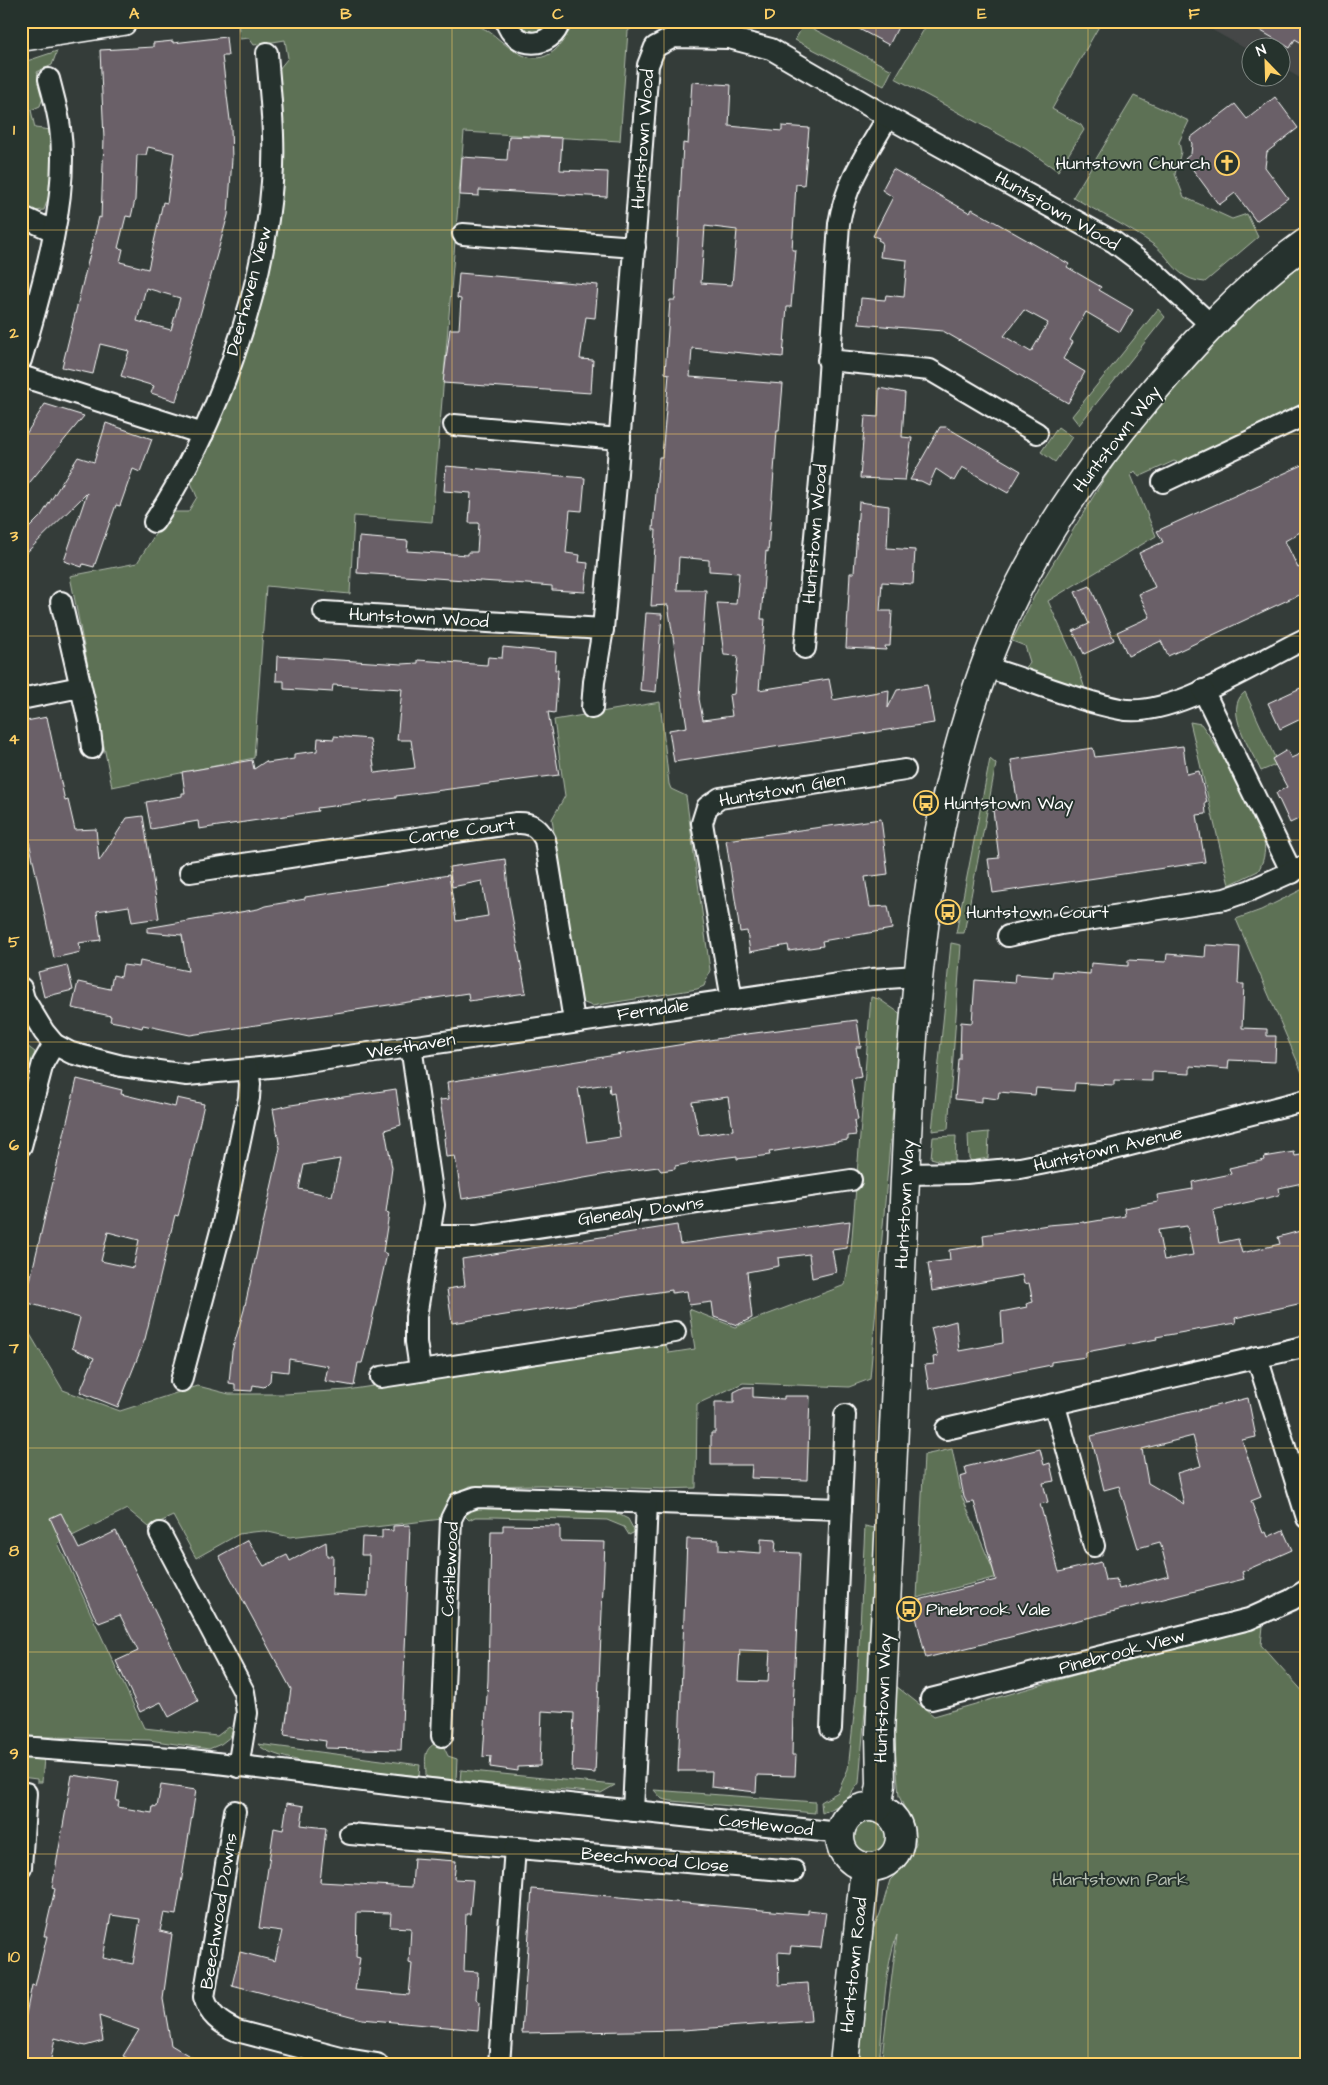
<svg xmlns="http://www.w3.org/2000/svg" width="1328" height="2085" viewBox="0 0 1328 2085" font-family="'Architects Daughter',sans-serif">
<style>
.built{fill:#444747}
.green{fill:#5d7154;stroke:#aeb8aa}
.building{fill:#6a6067;stroke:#fff;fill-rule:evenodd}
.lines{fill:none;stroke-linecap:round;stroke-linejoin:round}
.street-casing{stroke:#fff;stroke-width:24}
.secondary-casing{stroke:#fff;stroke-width:31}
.street{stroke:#26332d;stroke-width:20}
.secondary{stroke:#26332d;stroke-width:28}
.grid{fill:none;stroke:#ffd166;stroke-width:1;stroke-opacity:0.55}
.labels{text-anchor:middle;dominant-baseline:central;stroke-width:4;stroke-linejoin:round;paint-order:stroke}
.street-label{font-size:18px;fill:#fff;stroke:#26332d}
.poi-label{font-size:18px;fill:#fff;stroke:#26332d;text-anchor:start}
.park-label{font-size:18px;fill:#b6bfb2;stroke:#26332d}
.neatline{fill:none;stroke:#ffd166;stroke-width:2}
.grid-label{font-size:16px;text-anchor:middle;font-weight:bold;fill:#ffd166}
</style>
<rect width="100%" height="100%" fill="#343c39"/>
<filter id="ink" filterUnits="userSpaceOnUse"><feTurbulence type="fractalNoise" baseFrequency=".02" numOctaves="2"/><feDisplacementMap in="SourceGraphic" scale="10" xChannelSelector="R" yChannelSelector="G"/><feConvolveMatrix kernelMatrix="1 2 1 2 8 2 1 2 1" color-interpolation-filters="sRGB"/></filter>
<g filter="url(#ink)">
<path class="built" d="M1196 21H1307V82L1281 67 1280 48H1250V51Z"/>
<g class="green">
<path d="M238 21H466C477 25 487 29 496 37 512 50 533 68 554 51 564 43 568 29 578 21H642L628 31 620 141 464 132 432 522 354 516 350 594 266 586 254 758 112 787 70 576 137 563 166 517 174 512H188L197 497 190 480 193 471 207 453 221 419 246 343 279 69 288 58 285 40 254 45 249 38 240 39Z"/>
<path d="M517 21H549C542 36 525 34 517 21Z"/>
<path d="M929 21H1102L1052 109 1081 125 1084 130 1058 171 1026 149 895 78Z"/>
<path d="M804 24 892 70 884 86 795 40Z"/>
<path d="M57 51 52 65 37 72 44 95 40 106 31 110 35 128 51 130 55 178 44 210 32 211 21 206V63Z"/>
<path d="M1134 96 1189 121 1179 142 1181 152 1175 174 1184 197 1232 219 1247 214 1258 237 1205 282C1175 279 1174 261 1154 245 1129 227 1099 213 1073 197Z"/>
<path d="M1307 258V401L1179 463 1174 461 1139 477 1135 471 1131 475 1156 536 1048 601 1076 662 1086 692 1025 669 1030 662 1025 646 1012 641 1040 585 1102 482 1161 394 1213 341 1294 268Z"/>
<path d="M1158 309 1165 317 1079 425 1072 416Z"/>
<path d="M1058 427 1072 437 1055 462 1041 452Z"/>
<path d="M1245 692 1278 764 1261 771C1252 751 1222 709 1245 692Z"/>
<path d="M660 702 669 784 671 789 686 796 710 970 704 986 697 989 592 1006 582 1002 578 996 552 819 565 796 554 720Z"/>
<path d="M1190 722 1201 724C1219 747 1257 814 1264 842 1266 852 1263 863 1258 871L1229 885Z"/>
<path d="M990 759 996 764 964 933H956Z"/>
<path d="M1307 887V1075L1304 1077 1236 919 1261 910Z"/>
<path d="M951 943 961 945 948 1129 932 1131Z"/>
<path d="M871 997 879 999 901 1014 870 1379 849 1387 743 1383 697 1404 696 1488 661 1489 541 1485 470 1486 459 1493 442 1519 290 1537 264 1531 252 1532 239 1534 196 1558 173 1516 149 1527 127 1509 58 1543 144 1728 217 1736 229 1727 233 1730 230 1737 221 1744 209 1749 149 1740 21 1736V1319L63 1390 120 1411 198 1386 229 1394H285L347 1390 658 1342 665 1343 669 1353 695 1349 689 1309 735 1327 845 1285 851 1250Z"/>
<path d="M27 1046 35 1052 21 1110V1047Z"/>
<path d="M989 1132 988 1158 971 1161 969 1158 968 1134Z"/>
<path d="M956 1136 955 1161H941L931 1158 933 1137Z"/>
<path d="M952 1449 962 1497 997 1579 993 1578 917 1598 924 1455Z"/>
<path d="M483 1506 612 1511 628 1519 635 1532 629 1535 624 1527 607 1520 494 1517H475L469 1520 465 1516 471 1510Z"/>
<path d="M865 1526 875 1528 866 1698 859 1783 844 1803 822 1813 821 1802 838 1792 848 1769 857 1688Z"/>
<path d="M1263 1626 1261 1645 1307 1696V2064H881L897 1935C884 1968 883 2027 879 2064H857L869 1938 880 1914 890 1880 908 1862 916 1843 913 1827 899 1796 893 1722 896 1686 934 1716 1075 1675Z"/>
<path d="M441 1741 448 1756 457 1759 456 1780 426 1777C426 1758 421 1748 441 1741Z"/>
<path d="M258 1744 420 1765 419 1776C390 1772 273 1765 258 1744Z"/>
<path d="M21 1758H44L42 1782H37V1779L21 1777Z"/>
<path d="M461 1770 615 1785 601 1793 460 1781Z"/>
<path d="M654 1790 815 1802V1813L671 1801 662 1799Z"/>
<circle cx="871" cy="1837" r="19"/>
</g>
<g class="building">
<path d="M844 21H901L889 45Z"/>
<path d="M1244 21H1307V46L1295 39 1290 48Z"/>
<path d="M226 37 228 56H222L231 128 232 159 228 215 176 401 151 393 154 386 121 376 129 351 100 344 93 374 62 367 99 217 101 218 104 139 100 50 153 47V43L173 41V43ZM148 147 174 153 167 203 163 202 148 269 120 262 123 249 118 248 126 216 131 217 135 200 137 155H146ZM146 288 180 298 171 330 137 321Z"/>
<path d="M692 82 731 85 729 126 782 131V126L809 128 804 185 796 184 792 250H796L791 307H787L783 357 692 348 690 377 783 384 779 431H777L768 552 766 551 761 619H765L759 690 829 679 833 700 889 690 888 708 897 690 927 685 934 723 674 762 669 730 687 727 668 605 651 606 656 530H653L654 516 659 457H662L669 374 665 373 670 300H675L683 143 688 144ZM705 226 737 230 732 285 701 283ZM679 557 709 560V571L739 573 736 604 717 603 724 655 738 656 734 694 729 695 732 716 703 720 699 699 706 590H677Z"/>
<path d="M1275 97 1298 128 1267 152 1265 167 1288 198 1256 221 1235 193 1219 205 1185 159 1191 154 1192 144 1190 138 1235 104 1247 119Z"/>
<path d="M509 136 562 138 560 170 608 172 607 197 479 190V196L460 195 462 157 507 160Z"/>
<path d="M893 169 970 213 972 209 1069 264 1067 267 1101 287 1099 290 1133 310 1120 332 1086 312 1070 340 1073 342 1063 359 1085 372 1068 403 943 331 859 324 861 298 885 300 886 295 904 297 907 260 880 257 882 242 878 240 879 238 873 236 893 197 882 190ZM1024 310 1048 323 1031 352 1004 336Z"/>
<path d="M459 273 598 285 595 318 586 317 580 359 593 360 591 393 443 383 450 329H459L461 299 457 298Z"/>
<path d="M879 388 905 393 902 437 912 438 905 480 860 478 865 416 878 417Z"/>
<path d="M45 404 84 416 21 493V442Z"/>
<path d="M106 423 152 439 140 472 133 469 120 506 116 505 94 567 83 564 82 567 64 561 87 493 21 558V521L28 529 41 516 78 457 94 462Z"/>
<path d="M940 427H946L1021 471 1008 493 962 467 954 481 936 469 929 485 921 481 910 480Z"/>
<path d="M1307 463V528L1285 541 1298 568 1307 564V591L1168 656 1161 641 1128 656 1117 632 1150 617 1139 594 1155 587 1139 553 1163 542 1157 531Z"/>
<path d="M446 466 585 478 582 511 570 510 566 553 580 555 579 562 588 563 585 592 552 590V586L527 584 357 573 359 537 408 541 407 551 468 555V552H477L479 523H469L471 493 444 491Z"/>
<path d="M859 502 889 506 887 548 915 550 913 584 882 582 880 611H892L890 646H885L886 650 846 648 850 573H854Z"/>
<path d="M1090 586 1114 640 1084 654 1073 631 1089 624 1075 592Z"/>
<path d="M646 613 662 614 656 692 640 690Z"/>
<path d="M503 647 556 652 555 670H558L555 713 548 712 559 775 396 796V798L317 808 318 811 311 812 199 829 198 821 151 829 146 802 182 796V793H185L182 772 252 760 254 769 266 761 267 763 294 759V754L317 751 318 738 334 739V736L370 739 375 773 415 768 411 740H397L402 689 333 685 332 692 284 689V681H276L277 656 402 664 418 663V660L487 665 488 657 502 658Z"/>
<path d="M1307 685V716L1280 729 1268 703Z"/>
<path d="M47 717 65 801 68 800 75 830 96 829 99 861 127 818 143 816 159 918 132 922 129 906 97 911 101 940 78 943 81 952 54 958 21 804V767L28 765 21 722Z"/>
<path d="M1183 746 1187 774 1199 771 1207 802 1205 803 1206 814 1197 815 1205 862 993 893 988 859 999 858 993 810 1018 806 1011 760 1093 748 1095 757Z"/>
<path d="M1287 750 1291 758 1307 751V815L1290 823 1276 793 1287 787 1272 759Z"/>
<path d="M881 819 888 874 865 877 870 907 888 906 892 929 822 941 823 946 789 951 788 945 750 952 747 931 740 932 726 840Z"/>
<path d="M505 859 509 899 526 993 469 1001 468 993 190 1035 143 1025 142 1028 126 1024 110 1021 111 1016 72 1008 78 982 110 989 113 975 121 977 123 965 139 967 140 961 188 971 182 935 147 932V928L258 909 265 906 305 899V897L449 875 456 921 488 916 482 881 452 887 449 867Z"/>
<path d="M1206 945 1240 947 1238 984H1244L1242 1028 1267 1029V1036H1276L1275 1062 1229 1060 1228 1069 1190 1066V1074L1152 1072V1081L1114 1080V1085L1075 1083 1074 1091 1036 1088 1035 1095 999 1092 998 1099 982 1097V1102L955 1099 958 1059H960L961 1022 972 1023 975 980 1014 983 1015 974 1052 977 1053 971 1090 974 1091 963 1128 966V960L1166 962 1167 954 1205 957Z"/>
<path d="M67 965 73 990 44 997 38 972Z"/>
<path d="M857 1020 861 1047H856L861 1077 851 1079 858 1120 854 1121 856 1135 848 1136V1140L769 1152 770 1155 737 1159V1156L714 1159 675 1166V1169L661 1171 658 1167 619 1172 462 1199 455 1156 446 1157 444 1138H446L440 1100 449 1099 447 1082 747 1034ZM609 1084 610 1094 614 1093 620 1137 587 1142 578 1088ZM728 1097 733 1130 699 1135 692 1102Z"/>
<path d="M77 1079 122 1090 121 1094 175 1107 177 1098 204 1104 180 1209 178 1216 175 1215 145 1339 118 1407 80 1392 94 1358 72 1348 80 1318 25 1302ZM108 1232 139 1240 133 1268 101 1261Z"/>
<path d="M396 1089 401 1125 385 1130 392 1168 386 1212 389 1213 388 1220 383 1252 387 1254 364 1356 362 1363H358L354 1386 325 1381 328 1366 289 1359 288 1372 271 1370 270 1381 264 1387 253 1385 252 1391 235 1390V1384L229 1383 232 1351 244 1310 280 1148 273 1109 291 1105ZM340 1159 332 1196 299 1189 304 1165Z"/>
<path d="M1294 1152 1295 1156 1307 1154V1182L1279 1188 1280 1194 1276 1196 1213 1210 1219 1243 1238 1239 1242 1253 1280 1244 1278 1237 1304 1230 1307 1238V1302L1235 1318 1236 1323 1156 1337 1157 1339 1086 1352V1357L1051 1362V1365L929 1389 925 1365 934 1364 933 1357 938 1356 931 1328 956 1321 959 1351 1003 1343 1001 1312 1027 1307 1026 1304 1033 1302 1029 1283 1024 1284 1022 1275 932 1291 928 1263 950 1260 949 1250 984 1245 983 1235 1048 1225 1084 1222V1223L1125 1216 1124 1208 1158 1202 1157 1195 1193 1189 1192 1182 1231 1174 1229 1168 1265 1160 1264 1157ZM1187 1226 1193 1255 1164 1260 1158 1230Z"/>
<path d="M850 1221 847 1248 832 1250 836 1272 812 1278 809 1254 778 1258 779 1266 747 1272 752 1318 737 1325 714 1317 712 1302 689 1305 687 1291 672 1293V1290L452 1323 447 1289 465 1286 462 1259 677 1225 680 1244Z"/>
<path d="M744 1387H753V1397L784 1399V1396H810L807 1480 751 1478 752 1465H711V1433H715V1402H734V1392Z"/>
<path d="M1248 1398 1256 1437 1242 1440 1261 1497 1251 1501 1263 1533 1266 1532 1268 1537 1283 1530 1292 1550 1242 1572 1244 1579 926 1658 916 1617 915 1601 996 1580 974 1502 967 1503 964 1497 960 1477 967 1475 965 1467 1040 1449 1044 1465 1050 1463 1054 1481 1043 1483 1048 1502 1040 1504 1059 1572 1101 1562 1105 1580 1116 1579 1119 1589 1123 1588 1169 1576 1160 1542 1138 1548 1119 1486 1104 1490 1091 1436ZM1193 1436 1201 1466 1177 1473 1184 1504 1148 1483 1142 1449Z"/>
<path d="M61 1513 79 1549 116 1531 198 1701 169 1717 161 1702 140 1712 116 1661 138 1651 120 1615 99 1623 94 1615 50 1518Z"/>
<path d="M410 1525 401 1750 325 1748 326 1741 284 1735 291 1689 219 1556 248 1540 264 1566 287 1555 290 1561 326 1542 327 1556H333L332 1594 368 1596 369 1555H361L362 1537 382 1538V1530L393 1531V1526Z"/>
<path d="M503 1525 560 1526V1541L605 1542 595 1773 572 1771 574 1713 542 1711 540 1766 518 1767V1771L490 1767 491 1756 483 1757 488 1680 491 1531H503Z"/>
<path d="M687 1539 719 1540V1550L761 1553V1539L776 1540 775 1552 800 1553 793 1710 792 1755H796L795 1776 757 1775 756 1792 711 1787 712 1771H678ZM740 1650 770 1651 768 1682 738 1681Z"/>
<path d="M72 1775 119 1782 116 1801H119L118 1807 152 1813 153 1806 157 1807 161 1785 196 1790 176 1915 164 1913 160 1931 172 1934 163 1999 171 2045 203 2064H137L123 2056 139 2030 99 2016 103 2041 85 2046 55 2038 50 2064H21V2038L32 1985 35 1986 47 1936H44L55 1889 52 1888ZM111 1915 140 1919 133 1964 103 1958Z"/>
<path d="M287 1803 304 1806 301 1825 326 1828 320 1882 412 1887 414 1858 456 1861 454 1879 473 1880 470 1914H466L464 1971 478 1972 476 1999 480 2002 478 2030 362 2019 232 1985 240 1952 275 1961 282 1931 259 1928 274 1828 283 1830ZM357 1912 391 1913 390 1927 411 1928 409 1963 412 1964 409 1995 355 1990 360 1958 356 1957Z"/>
<path d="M532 1889 784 1912 808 1914V1910L826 1912 821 1948 791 1946 790 1953 778 1952 779 1985 808 1983 811 2021 683 2030 522 2033Z"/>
</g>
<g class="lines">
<defs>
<g id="street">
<path d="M506 21C514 50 552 50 560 21"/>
<path d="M21 216 53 231"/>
<path d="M463 234 635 247"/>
<path d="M21 360C41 292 70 198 60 128 58 111 53 95 49 79"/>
<path d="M828 360 930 370 1037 433"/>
<path d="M21 376 203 434"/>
<path d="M454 425 620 439"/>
<path d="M1163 482 1307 414"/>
<path d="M154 522C215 430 264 292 272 182 276 140 270 95 267 53"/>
<path d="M61 602 89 722 92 748"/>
<path d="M324 612 603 629"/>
<path d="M805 648 827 402 839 224C845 184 868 151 888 117"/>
<path d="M985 667C1030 680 1074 700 1120 709 1170 720 1260 660 1307 638"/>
<path d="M1203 690 1292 873"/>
<path d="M21 699 80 687"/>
<path d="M592 708 594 682 603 629 617 473 648 65 655 47 674 37 729 38 771 49 888 117 1114 242 1154 272 1212 326"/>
<path d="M190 872 516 823C531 822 538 827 545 840L574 1021"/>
<path d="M1008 936 1061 924 1225 899 1251 890 1307 865"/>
<path d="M21 988 24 999 44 1032 54 1044 71 1053 122 1066 187 1075 280 1066 872 979 917 976"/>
<path d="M732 1000 702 823 707 807 720 798 905 770"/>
<path d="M411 1046 434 1205 416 1317V1342L420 1369"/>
<path d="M21 1146 43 1063 54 1044"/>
<path d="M906 1174 966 1173 1020 1168 1106 1151 1307 1100"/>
<path d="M431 1236H477L851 1180"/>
<path d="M1257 1357 1307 1518"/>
<path d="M381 1377 675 1332"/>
<path d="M181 1381 222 1227 249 1098 250 1084 248 1070"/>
<path d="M1055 1406 1094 1546"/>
<path d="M946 1429 1307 1346"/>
<path d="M160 1533 244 1692 247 1713 238 1767"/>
<path d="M931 1699 1249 1619 1291 1600 1307 1590"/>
<path d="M831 1729 845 1415"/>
<path d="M442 1736 451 1519 459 1503 477 1497 841 1509"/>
<path d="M21 1747 184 1759 421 1788 840 1833"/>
<path d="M235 1811 204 1997C209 2015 220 2023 237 2031L341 2058 377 2064"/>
<path d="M633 1811 647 1503"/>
<path d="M350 1834 794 1871"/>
<path d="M21 1867 26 1793"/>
<path d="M499 2064 515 1848"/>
</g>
<g id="secondary">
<path d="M21 37 123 21"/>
<circle cx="870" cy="1837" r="30"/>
<path d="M877 1808 881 1785 880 1733C887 1579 895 1425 901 1271 911 1047 914 827 1004 618 1038 540 1091 465 1145 401 1193 343 1245 286 1307 242"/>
<path d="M844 2064 865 1867"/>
</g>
</defs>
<use href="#street" class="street-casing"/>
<use href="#secondary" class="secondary-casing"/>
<use href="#street" class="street"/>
<use href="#secondary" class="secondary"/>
</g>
</g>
<path class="grid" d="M240 21V2064M452 21V2064M664 21V2064M876 21V2064M1088 21V2064M21 230H1307M21 434H1307M21 636H1307M21 840H1307M21 1042H1307M21 1246H1307M21 1448H1307M21 1652H1307M21 1854H1307"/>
<defs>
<symbol id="church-ring" viewBox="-11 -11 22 22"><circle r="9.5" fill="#26332d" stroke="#ffd166" stroke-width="1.5"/><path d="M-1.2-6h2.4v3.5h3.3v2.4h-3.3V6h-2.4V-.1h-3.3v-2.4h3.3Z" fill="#ffd166"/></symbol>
<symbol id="bus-ring" viewBox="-11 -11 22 22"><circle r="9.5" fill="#26332d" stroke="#ffd166" stroke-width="1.5"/><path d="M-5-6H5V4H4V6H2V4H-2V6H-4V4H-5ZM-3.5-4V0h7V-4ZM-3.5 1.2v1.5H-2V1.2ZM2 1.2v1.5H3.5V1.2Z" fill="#ffd166"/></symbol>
</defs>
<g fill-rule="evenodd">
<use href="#church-ring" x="1213" y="149" width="28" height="28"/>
<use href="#bus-ring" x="912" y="789" width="28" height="28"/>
<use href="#bus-ring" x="934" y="898" width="28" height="28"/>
<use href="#bus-ring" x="895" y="1595" width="28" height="28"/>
</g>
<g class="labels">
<g class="street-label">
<text transform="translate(643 139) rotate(-86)">Huntstown Wood</text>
<text transform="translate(1057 211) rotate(30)">Huntstown Wood</text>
<text transform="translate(249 291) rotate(-75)">Deerhaven View</text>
<text transform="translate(1117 439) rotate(-52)">Huntstown Way</text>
<text transform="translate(815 534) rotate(-85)">Huntstown Wood</text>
<text transform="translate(419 618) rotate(3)">Huntstown Wood</text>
<text transform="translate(782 790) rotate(-10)">Huntstown Glen</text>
<text transform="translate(462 831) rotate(-8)">Carne Court</text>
<text transform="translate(653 1010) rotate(-8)">Ferndale</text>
<text transform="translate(411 1046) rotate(-9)">Westhaven</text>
<text transform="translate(1108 1149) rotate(-13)">Huntstown Avenue</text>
<text transform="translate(905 1204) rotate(-87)">Huntstown Way</text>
<text transform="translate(641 1211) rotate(-8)">Glenealy Downs</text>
<text transform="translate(450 1569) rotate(-87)">Castlewood</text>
<text transform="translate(1122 1652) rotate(-15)">Pinebrook View</text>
<text transform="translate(883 1698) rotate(-88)">Huntstown Way</text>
<text transform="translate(766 1825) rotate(6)">Castlewood</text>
<text transform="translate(655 1860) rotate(5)">Beechwood Close</text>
<text transform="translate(219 1911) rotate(-81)">Beechwood Downs</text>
<text transform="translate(854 1965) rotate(-84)">Hartstown Road</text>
</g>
<g class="poi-label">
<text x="1210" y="163" text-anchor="end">Huntstown Church</text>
<text x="944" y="803">Huntstown Way</text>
<text x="966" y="912">Huntstown Court</text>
<text x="926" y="1609">Pinebrook Vale</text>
</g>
<g class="park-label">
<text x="1120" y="1879">Hartstown Park</text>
</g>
</g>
<rect width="1328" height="2085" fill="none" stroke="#26332d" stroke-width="55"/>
<g transform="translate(1266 62) rotate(337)"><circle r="24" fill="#26332d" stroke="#7d8581"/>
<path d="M0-4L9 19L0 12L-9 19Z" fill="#ffd166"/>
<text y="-8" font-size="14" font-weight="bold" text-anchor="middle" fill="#ffffff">N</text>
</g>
<rect x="28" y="28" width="1272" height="2030" class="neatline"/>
<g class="grid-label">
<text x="134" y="19">A</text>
<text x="346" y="19">B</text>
<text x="558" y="19">C</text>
<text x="770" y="19">D</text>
<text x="982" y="19">E</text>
<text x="1194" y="19">F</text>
<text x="14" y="135">1</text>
<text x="14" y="338">2</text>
<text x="14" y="541">3</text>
<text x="14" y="744">4</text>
<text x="14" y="947">5</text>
<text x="14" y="1150">6</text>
<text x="14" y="1353">7</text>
<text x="14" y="1556">8</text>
<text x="14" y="1759">9</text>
<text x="14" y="1962">10</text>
</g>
</svg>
